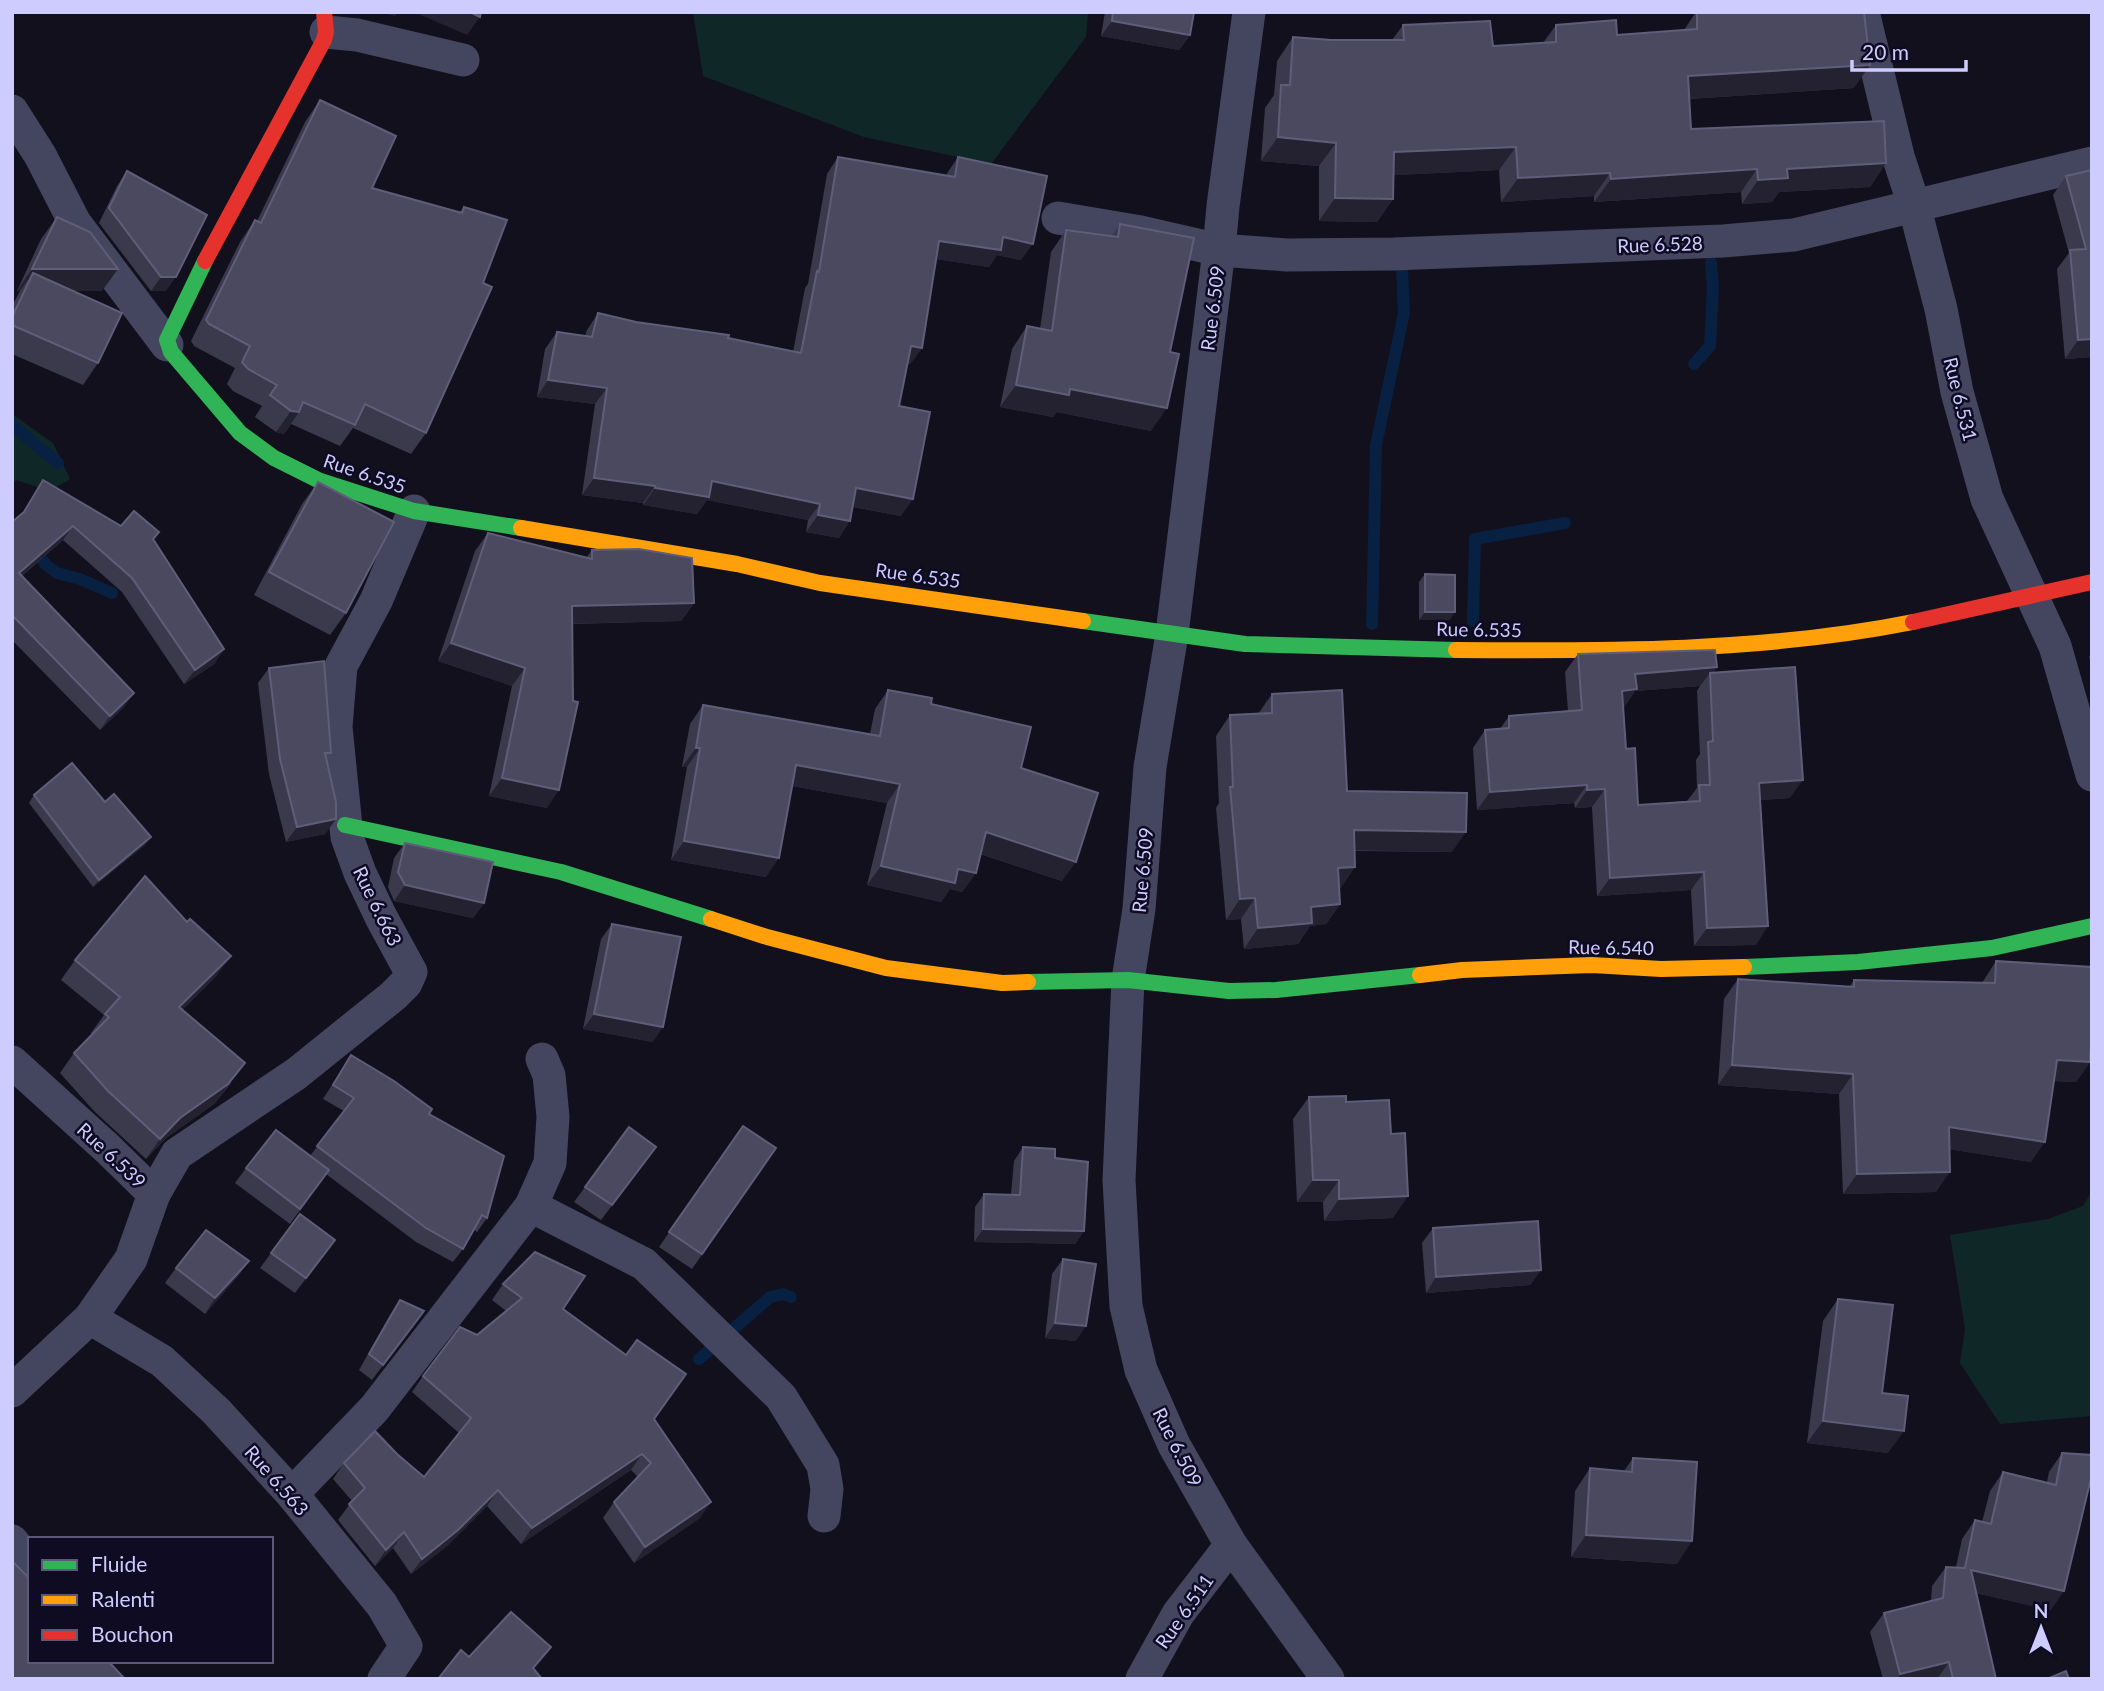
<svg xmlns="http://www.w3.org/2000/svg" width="2104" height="1691" viewBox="0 0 2104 1691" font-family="Lato,sans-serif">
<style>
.green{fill:#0f2827}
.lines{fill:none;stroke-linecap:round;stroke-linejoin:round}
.stream{stroke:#082041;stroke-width:12}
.street{stroke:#44455e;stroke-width:33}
.fast{stroke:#30b455;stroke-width:16}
.slow{stroke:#ff9f0a;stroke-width:16}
.jam{stroke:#e5322d;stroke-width:16}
.wall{fill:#3b394c;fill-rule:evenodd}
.shaded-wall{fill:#242231}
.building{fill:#4b4960;stroke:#5f5d79;stroke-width:2}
.labels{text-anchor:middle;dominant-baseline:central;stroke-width:5;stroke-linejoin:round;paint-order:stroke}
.street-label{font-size:19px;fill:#ceccff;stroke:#0e0b22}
</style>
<rect width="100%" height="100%" fill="#12101d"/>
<g class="green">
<path d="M693 12H1088L1086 37 991 164 864 137 703 76Z"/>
<path d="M12 414 53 443 70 479 50 491 16 480 12 484Z"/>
<path d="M2092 1191V1416L2000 1424 1960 1363 1965 1329 1950 1235 2048 1219 2083 1206Z"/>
</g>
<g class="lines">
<g class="stream">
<path d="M1694 364 1710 346 1713 287 1711 263"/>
<path d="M12 425 58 463"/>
<path d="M12 526 19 529 46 565 57 573 80 579 112 593"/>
<path d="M1473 621 1475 539 1565 523"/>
<path d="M1372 624 1376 445 1404 313 1402 270"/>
<path d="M699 1359 770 1297 783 1294 791 1297"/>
</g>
<g class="street">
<path d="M1249 12 1223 206 1219 250 1172 634 1150 767 1139 909 1128 980 1119 1180 1126 1306 1141 1370 1174 1445 1231 1545 1328 1679"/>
<path d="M1863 12 1898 156 1914 205 1941 309 1957 392 1987 499 2055 646 2092 775"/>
<path d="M326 32 357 35 463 60"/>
<path d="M12 111 40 155 75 223 167 345"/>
<path d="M1058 218 1141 232 1219 250 1287 255 1394 254 1723 241 1794 235 2092 163"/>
<path d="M12 1062 108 1149 154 1194 131 1259 90 1318 12 1391"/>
<path d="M154 1194 177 1154 296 1074 393 996 406 983 411 972 381 917 360 873 347 837 336 727 341 666 376 601 414 511"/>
<path d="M531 1206 644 1264 781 1397 823 1465 827 1489 824 1516"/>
<path d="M90 1318 162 1361 216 1411 292 1494 382 1605 406 1646 384 1679"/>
<path d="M292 1494 374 1409 531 1206 550 1163 553 1117 549 1075 542 1059"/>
<path d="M12 1541 30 1564"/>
<path d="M1142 1679 1178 1614 1231 1545"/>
</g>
<g class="fast">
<path d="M205 261 167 340 171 352 240 433 274 458 318 480 414 511 521 528"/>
<path d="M1083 621 1245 644 1456 650"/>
<path d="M345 825 561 872 711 919"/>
<path d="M1744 967 1858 962 1992 948 2092 926"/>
<path d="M1028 982 1128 980 1229 991 1276 990 1420 975"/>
</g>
<g class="slow">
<path d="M521 528 737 564 820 583 1083 621"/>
<path d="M1456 650C1608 651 1763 652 1913 622"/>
<path d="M711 919 767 937 886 968 1002 983 1028 982"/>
<path d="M1420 975 1462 970 1592 965 1661 969 1744 967"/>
</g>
<g class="jam">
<path d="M205 261 324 40 326 32 324 12"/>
<path d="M1913 622 2092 582"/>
</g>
</g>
<g class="wall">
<path d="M1105 12H1194L1190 35 1179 50 1101 36Z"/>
<path d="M1696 12H1864L1854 88 1689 99 1691 129 1886 163 1870 187 1779 192 1772 202 1742 204 1741 192 1594 202V196L1501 202 1499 170 1394 175 1393 199 1377 222 1319 221V166L1261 161 1265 108 1274 95 1277 61 1293 37 1331 40H1392L1403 25 1493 46 1543 43 1556 25 1617 35 1684 30Z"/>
<path d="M320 100 372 188 460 212 464 207 426 433 411 454 353 428 340 446 291 424 284 434 276 432 255 417 262 406 233 391 227 384 235 368 194 346 191 341 240 242 255 220 257 221 305 122Z"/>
<path d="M838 157 946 175 958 157 1021 260 997 255 989 267 936 259 922 348 910 364H907L899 406 901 516 853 507 839 538 806 532 808 520 707 500 697 514 643 505V503L582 495 595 404 537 397 545 349 557 332 585 336 587 330 598 313 636 322 728 338 793 352 805 288 808 284 827 174Z"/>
<path d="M2092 170V357L2065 359 2057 269 2069 253 2053 195 2066 176Z"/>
<path d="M127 171 166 291H151L99 223 117 186Z"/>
<path d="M57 217 102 291H73L98 363 83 385 12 354V306L20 291H17L41 239Z"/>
<path d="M1120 224 1151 431 1057 412 1053 417 1000 407 1012 349 1027 326 1040 329 1051 252 1066 230 1112 236Z"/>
<path d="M43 480 121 526 153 540 224 649 214 664 184 684 122 592 63 540 22 576 124 707 100 730 12 640V522L21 515Z"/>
<path d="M318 482 346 613 330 635 254 595 302 504Z"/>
<path d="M488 533 586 558 592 550 694 603 681 621 572 624 573 701 547 808 489 796 512 686 438 661 475 551Z"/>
<path d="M1425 574 1450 620H1419V582Z"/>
<path d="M2092 653V667L2089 657Z"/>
<path d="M1578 654 1717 667 1713 672 1790 798 1760 800 1756 945 1694 946 1691 890 1597 896 1592 807 1575 808 1574 803 1477 810 1473 748 1485 730 1500 729 1509 716 1568 711 1565 672ZM1700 686 1697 691 1700 754 1696 760 1697 788 1687 801 1638 805 1626 749 1623 708 1624 707 1635 691Z"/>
<path d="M269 668 326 760 336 819 325 834 286 842 269 774 258 683Z"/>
<path d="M888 690 931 704 1021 768 1062 881 980 854 976 873 962 892 950 889 941 902 867 885 887 803 792 786 766 877 671 860 687 767H682L690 724 703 705 870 734 875 709Z"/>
<path d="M1272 694 1347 791 1452 852 1355 851 1341 888H1339L1340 904 1326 924 1310 926 1298 944 1244 949 1241 919 1226 920 1216 808 1219 803 1216 736 1230 715 1258 714Z"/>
<path d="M34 795 105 802 145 845 93 887 29 803Z"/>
<path d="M405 843 484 903 473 918 394 901 388 887 394 858Z"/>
<path d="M612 924 653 1042 583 1029 601 939Z"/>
<path d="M75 960 217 975 182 1010 231 1083 214 1104 166 1138 146 1159 94 1111 60 1073 74 1053 92 1034 91 1033 104 1015 61 980Z"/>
<path d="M1996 961 2090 1062 2076 1082 2054 1081 2031 1162 1949 1149 1936 1192 1843 1194 1839 1094 1718 1085 1724 999 1738 979 1849 987 1854 980 1982 983Z"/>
<path d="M351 1055 429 1114 487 1218 477 1232 473 1229 463 1249 453 1262 416 1242 326 1174 290 1224 235 1183 246 1168 310 1156 344 1111 323 1099Z"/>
<path d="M1309 1097 1346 1102 1393 1218 1324 1221 1323 1202H1297L1293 1119Z"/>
<path d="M743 1126 776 1148 692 1269 659 1247Z"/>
<path d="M1023 1147 1055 1158 1084 1231 1075 1244 974 1242 975 1207 984 1194H1011L1014 1161Z"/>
<path d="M645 1162 601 1220 574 1202 585 1187Z"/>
<path d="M300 1214 335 1240 295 1293 260 1268Z"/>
<path d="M1433 1228 1541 1270 1530 1285 1426 1293 1422 1243Z"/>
<path d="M1063 1259 1076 1341 1045 1338 1052 1274Z"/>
<path d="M249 1261 238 1276 205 1314 165 1283 176 1268Z"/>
<path d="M503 1284 563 1309 654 1419 700 1518 634 1563 603 1518 614 1502 638 1477 631 1470 521 1544 487 1506 447 1546 411 1574 393 1548 375 1566 338 1520 352 1501 333 1479 344 1463 397 1454 424 1477 459 1433 412 1392 423 1376 477 1335 506 1311 492 1300Z"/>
<path d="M1838 1299 1882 1393 1888 1453 1807 1443 1823 1321Z"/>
<path d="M400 1300 424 1311 372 1380 359 1370 390 1315Z"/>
<path d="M2062 1453 2051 1610 1976 1593 1996 1679H1883L1870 1632 1884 1613 1931 1601 1932 1586 1946 1567H1956L1962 1539 1975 1520 1982 1522 1990 1491 2003 1472 2047 1482 2049 1472Z"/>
<path d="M1633 1458 1677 1564 1571 1557 1575 1491 1590 1468 1624 1471Z"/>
</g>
<g class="shaded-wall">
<path d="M380 12H398L395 16Z"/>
<path d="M414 12H470L480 17 467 35Z"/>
<path d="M1112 21 1190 35 1179 50 1101 36Z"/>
<path d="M1870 65 1854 88 1672 100 1688 76Z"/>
<path d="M1278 137 1336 143 1319 166 1261 161Z"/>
<path d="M1516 147 1499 170 1378 176 1394 152Z"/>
<path d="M1886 163 1870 187 1779 192 1772 202 1742 204 1758 180 1787 169Z"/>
<path d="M1757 169 1741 192 1594 202 1611 179Z"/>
<path d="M1610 173 1594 196 1501 202 1518 178Z"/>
<path d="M1335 198 1393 199 1377 222 1319 221Z"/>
<path d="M1003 237 1033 244 1021 260 997 255 989 267 927 258 939 241Z"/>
<path d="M32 269H118L102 291H24L33 273 20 291H17Z"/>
<path d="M161 277H176L166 291H151Z"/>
<path d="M2092 339V357L2065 359 2078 340Z"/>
<path d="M911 346 922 348 910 364 899 363Z"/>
<path d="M548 380 607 388 595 404 537 397Z"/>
<path d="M1016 385 1070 389 1167 408 1151 431 1057 412 1053 417 1000 407Z"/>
<path d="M291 411 299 412 284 434 276 432Z"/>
<path d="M594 478 655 486 643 503 582 495Z"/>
<path d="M712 481 820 504 808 520 707 500 697 514 643 505 655 488Z"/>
<path d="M856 488 913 499 901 516 844 505Z"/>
<path d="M818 515 850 521 839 538 806 532Z"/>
<path d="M73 526 63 540 12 584 19 573Z"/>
<path d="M694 603 681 621 559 624 572 606Z"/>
<path d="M1425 612H1455L1450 620H1419Z"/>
<path d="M451 643 525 668 512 686 438 661Z"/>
<path d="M224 649 214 664 184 684 195 670Z"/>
<path d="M1717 667 1710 677V673L1700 686 1635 691 1624 707 1609 709 1622 691 1635 674Z"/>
<path d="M134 693 124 707 100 730 110 716Z"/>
<path d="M696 748H700L687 767H682Z"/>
<path d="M796 765 900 784 887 803 782 784Z"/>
<path d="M502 778 559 790 547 808 489 796Z"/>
<path d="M1803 780 1790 798 1746 801 1759 783Z"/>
<path d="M1587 785 1574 803 1477 810 1490 792Z"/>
<path d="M1605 789 1592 807 1575 808 1587 790Z"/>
<path d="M336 819 325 834 286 842 297 827Z"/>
<path d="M1354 830 1466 832 1452 852 1339 850Z"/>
<path d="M986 832 1076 862 1062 881 972 851Z"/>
<path d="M151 837 145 845 93 887 99 880Z"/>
<path d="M684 841 779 858 766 877 671 860Z"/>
<path d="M881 866 958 869 976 873 962 892 950 889 941 902 867 885Z"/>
<path d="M1355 867 1341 888H1324L1338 868Z"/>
<path d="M1704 872 1691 890 1597 896 1610 878Z"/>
<path d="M405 885 484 903 473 918 394 901Z"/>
<path d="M1255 898 1241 919 1226 920 1240 899Z"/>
<path d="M1340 904 1326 924 1310 926 1298 944 1244 949 1258 928 1311 907Z"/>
<path d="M1768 926 1756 945 1694 946 1707 928Z"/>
<path d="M231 956 217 975 165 1027 179 1007Z"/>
<path d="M594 1014 663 1027 653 1042 583 1029Z"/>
<path d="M2057 1060 2090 1062 2076 1082 2043 1080Z"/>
<path d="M245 1063 214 1104 166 1138 146 1159 160 1139 180 1118Z"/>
<path d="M1732 1065 1853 1074 1839 1094 1718 1085Z"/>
<path d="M1949 1127 2045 1142 2031 1162 1935 1147Z"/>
<path d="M1950 1172 1936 1192 1843 1194 1857 1174Z"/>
<path d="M1313 1180H1339L1323 1202H1297Z"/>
<path d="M1408 1196 1393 1218 1324 1221 1339 1199Z"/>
<path d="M983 1229 1084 1231 1075 1244 974 1242Z"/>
<path d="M249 1261 238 1276 205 1314 215 1298Z"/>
<path d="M1541 1270 1530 1285 1426 1293 1436 1277Z"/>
<path d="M1055 1323 1086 1326 1076 1341 1045 1338Z"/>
<path d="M1823 1421 1904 1431 1888 1453 1807 1443Z"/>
<path d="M642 1454 631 1470 521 1544 532 1528Z"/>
<path d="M498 1490 487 1506 447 1546 411 1574 422 1559Z"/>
<path d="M711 1502 700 1518 634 1563 645 1547Z"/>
<path d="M404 1532 393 1548 375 1566 386 1550Z"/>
<path d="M1586 1535 1692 1541 1677 1564 1571 1557Z"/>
<path d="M1971 1570 2064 1591 2051 1610 1958 1589Z"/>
<path d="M551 1647 540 1661 526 1679 533 1668Z"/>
<path d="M1949 1662 1937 1679H1897L1900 1674Z"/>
</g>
<g class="building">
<path d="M470 12H481L480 17Z"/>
<path d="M1113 12H1194L1190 35 1112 21Z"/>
<path d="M1697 12H1864L1870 65 1688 76 1691 129 1884 121 1886 163 1787 169 1788 178 1758 180 1757 169 1611 179 1610 173 1518 178 1516 147 1394 152 1393 199 1335 198 1336 143 1278 137 1281 85H1290L1293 37 1331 40H1404L1403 25 1490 21 1493 46 1556 42V25L1616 20 1617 35 1697 29Z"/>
<path d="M320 100 396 136 372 188 462 213 464 207 507 220 483 283 492 287 426 433 365 404 355 425 303 402 299 412 291 411 270 395 277 385 248 369 242 362 250 346 209 324 206 320 255 220 261 223Z"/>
<path d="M838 157 955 177 958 157 1047 176 1033 244 1003 237 1001 250 939 241 922 348 911 346 899 406 930 412 913 499 856 488 850 521 818 515 820 504 712 481 709 497 655 488V486L594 478 607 388 548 380 557 332 592 337 598 313 636 322 729 335 728 338 801 353 817 271 819 272Z"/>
<path d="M2092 170V339L2078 340 2070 250 2086 249 2066 176Z"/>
<path d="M127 171 207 215 176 277H161L109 208Z"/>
<path d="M57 217 90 232 118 269H32Z"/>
<path d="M1120 224 1194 238 1170 352 1179 354 1167 408 1070 389 1069 395 1016 385 1027 326 1052 331 1066 230 1118 237Z"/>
<path d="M33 273 122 313 98 363 12 325V317Z"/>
<path d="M43 480 121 526 134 511 159 532 153 539 224 649 195 670 132 578 73 526 19 573 134 693 110 716 12 615V522L24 512Z"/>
<path d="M318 482 394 522 346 613 269 572Z"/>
<path d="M488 533 592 559V550L639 549 692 558 694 603 572 606 573 701 578 702 559 790 502 778 525 668 451 643Z"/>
<path d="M1425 574 1455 575V612H1425Z"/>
<path d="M1715 650 1717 667 1635 674 1637 689 1622 691 1626 749 1635 748 1638 805 1700 801 1699 785H1710L1708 742 1713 741 1710 673 1795 667 1803 780 1759 783 1768 926 1707 928 1704 872 1610 878 1605 789 1587 790V785L1490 792 1485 730 1509 728V716L1582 710 1578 654Z"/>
<path d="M324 661 331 753H325L336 802V819L297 827 280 759 269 668Z"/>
<path d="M888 690 932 698 931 704 1031 727 1021 768 1098 793 1076 862 986 832 976 873 958 869 955 883 881 866 900 784 796 765 779 858 684 841 700 748H696L703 705 880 736Z"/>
<path d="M1342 690 1347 791 1467 793 1466 832 1354 830 1355 867 1338 868 1340 904 1311 907 1312 923 1258 928 1255 898 1240 899 1230 787H1233L1230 715 1272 713V694Z"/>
<path d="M72 763 105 802 114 794 151 837 99 880 34 795Z"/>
<path d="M405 843 493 862 484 903 405 885 398 872Z"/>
<path d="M145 876 187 922 190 919 231 956 179 1007 245 1063 228 1084 180 1118 160 1139 108 1091 74 1053 109 1017 105 1014 120 997 75 960Z"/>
<path d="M612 924 681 937 663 1027 594 1014Z"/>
<path d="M1996 961 2092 967V1026L2090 1062 2057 1060 2045 1142 1949 1127 1950 1172 1857 1174 1853 1074 1732 1065 1738 979 1854 987V980L1995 983Z"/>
<path d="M351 1055 394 1081 432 1109 429 1114 504 1156 487 1218 482 1215 463 1249 426 1228 317 1146 354 1098 333 1085Z"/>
<path d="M1346 1096V1102L1389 1100 1391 1134 1405 1133 1408 1196 1339 1199V1180H1313L1309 1097Z"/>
<path d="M743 1126 776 1148 702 1254 669 1232Z"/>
<path d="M629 1127 656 1147 612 1205 585 1187Z"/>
<path d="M276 1130 329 1170 300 1209 246 1168Z"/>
<path d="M1023 1147 1055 1149V1158L1088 1162 1084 1231 983 1229 984 1194 1020 1195Z"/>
<path d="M300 1214 335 1240 306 1278 271 1253Z"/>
<path d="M1538 1221 1541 1270 1436 1277 1433 1228Z"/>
<path d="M206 1230 249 1261 215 1298 176 1268Z"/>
<path d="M535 1252 585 1276 563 1309 626 1355 637 1340 686 1374 654 1419 711 1502 645 1547 614 1502 651 1463 642 1454 532 1528 498 1490 458 1530 422 1559 404 1532 386 1550 349 1504 365 1488 344 1463 375 1431 397 1454 424 1477 471 1418 423 1376 460 1327 477 1335 522 1298 503 1284Z"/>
<path d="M1063 1259 1096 1264 1086 1326 1055 1323Z"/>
<path d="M1838 1299 1893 1305 1882 1393 1908 1396 1904 1431 1823 1421Z"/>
<path d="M400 1300 424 1311 383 1365 369 1354Z"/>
<path d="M2062 1453 2092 1455V1474L2064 1591 1971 1570 1996 1679H1953L1949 1662 1900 1674 1884 1613 1943 1598 1946 1567 1965 1568 1975 1520 1991 1524 2003 1472 2056 1485Z"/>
<path d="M1633 1458 1697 1462 1692 1541 1586 1535 1590 1468 1632 1472Z"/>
<path d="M12 1561 30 1579V1661H108L125 1679H12Z"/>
<path d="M511 1612 551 1647 533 1668 542 1679H438L461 1650 469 1657Z"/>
<path d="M2066 1671 2069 1679H2047Z"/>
</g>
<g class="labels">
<g class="street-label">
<text transform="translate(1660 244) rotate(-2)">Rue 6.528</text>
<text transform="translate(1212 308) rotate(-83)">Rue 6.509</text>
<text transform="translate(1961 399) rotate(76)">Rue 6.531</text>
<text transform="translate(365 473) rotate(19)">Rue 6.535</text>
<text transform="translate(918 575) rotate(8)">Rue 6.535</text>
<text transform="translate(1479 629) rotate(1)">Rue 6.535</text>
<text transform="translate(1142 870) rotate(-85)">Rue 6.509</text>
<text transform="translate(378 906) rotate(64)">Rue 6.663</text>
<text transform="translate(1611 947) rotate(1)">Rue 6.540</text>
<text transform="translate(112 1155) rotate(43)">Rue 6.539</text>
<text transform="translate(1178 1447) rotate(63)">Rue 6.509</text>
<text transform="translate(277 1480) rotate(49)">Rue 6.563</text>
<text transform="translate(1184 1611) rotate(-55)">Rue 6.511</text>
</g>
</g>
<rect width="2104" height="1691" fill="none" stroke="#ceccff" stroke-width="28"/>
<rect x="28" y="1537" width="245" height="126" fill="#0e0b22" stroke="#5b587a" stroke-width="2"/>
<rect x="42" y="1560" width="35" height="10" fill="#30b455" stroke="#5b587a" stroke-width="2"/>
<text x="91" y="1572" font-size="21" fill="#ceccff">Fluide</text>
<rect x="42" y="1595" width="35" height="10" fill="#ff9f0a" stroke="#5b587a" stroke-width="2"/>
<text x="91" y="1607" font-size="21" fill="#ceccff">Ralenti</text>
<rect x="42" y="1630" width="35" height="10" fill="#e5322d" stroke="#5b587a" stroke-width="2"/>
<text x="91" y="1642" font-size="21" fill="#ceccff">Bouchon</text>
<g transform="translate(2041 1628)" stroke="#0e0b22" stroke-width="5" paint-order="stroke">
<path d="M0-5L12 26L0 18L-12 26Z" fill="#ceccff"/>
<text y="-10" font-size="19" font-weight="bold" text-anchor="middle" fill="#ceccff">N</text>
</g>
<path d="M1852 60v10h114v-10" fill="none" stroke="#ceccff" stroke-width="3.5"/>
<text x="1862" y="60" font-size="21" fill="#ceccff" stroke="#0e0b22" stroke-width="5" paint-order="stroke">20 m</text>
</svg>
